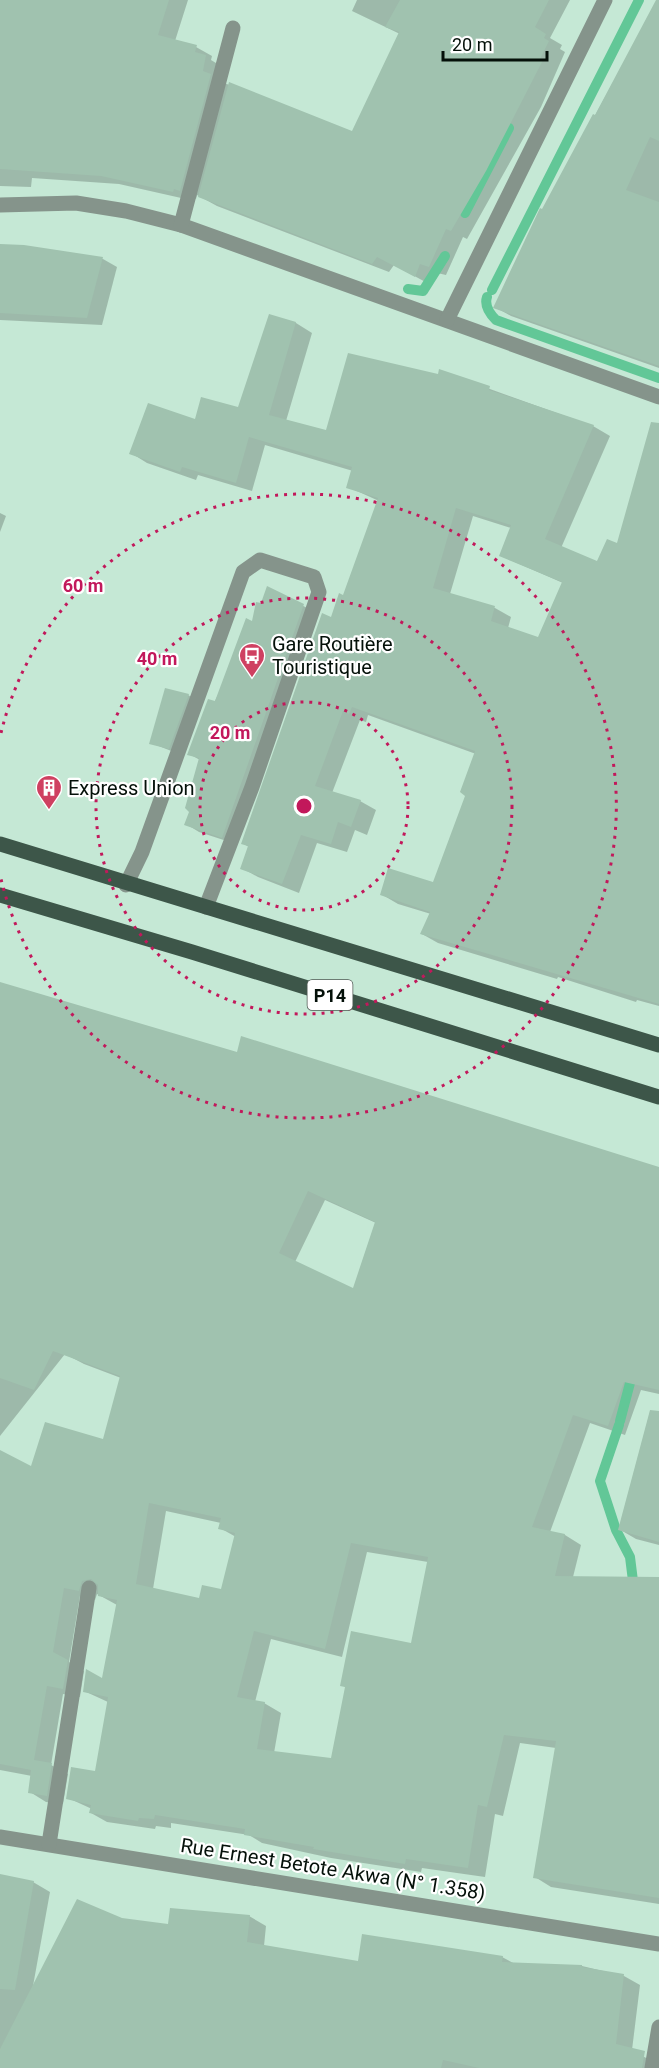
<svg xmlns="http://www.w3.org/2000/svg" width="659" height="2068" viewBox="0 0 659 2068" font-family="Roboto,sans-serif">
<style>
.shadow{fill:#0003;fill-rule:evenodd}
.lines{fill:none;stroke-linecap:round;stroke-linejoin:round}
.stream{stroke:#62c797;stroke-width:10}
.building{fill:#a0c2af;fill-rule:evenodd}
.service{stroke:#85948b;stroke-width:15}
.minor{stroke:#85948b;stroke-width:15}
.primary{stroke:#3d5649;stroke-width:15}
.ring{fill:none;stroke:#c2185b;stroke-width:3;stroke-dasharray:3 6}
.labels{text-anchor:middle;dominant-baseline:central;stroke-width:4.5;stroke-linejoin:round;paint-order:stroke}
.shield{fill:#fff;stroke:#4f5853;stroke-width:1.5}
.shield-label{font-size:18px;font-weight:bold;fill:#041009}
.poi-label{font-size:20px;fill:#041009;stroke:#fff;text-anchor:start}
.street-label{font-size:20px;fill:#041009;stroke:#fff}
.centre{fill:#c2185b;stroke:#fff;stroke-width:3}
.ring-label{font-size:18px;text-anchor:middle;font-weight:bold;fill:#c2185b;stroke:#fff;stroke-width:4.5;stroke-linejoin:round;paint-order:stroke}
</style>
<rect width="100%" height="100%" fill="#c5e8d5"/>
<g class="shadow">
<path d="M0 0H188L175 41 196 47 212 56 211 60 221 66 219 81 353 133 400 34 352 11 357 0H570L550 38 562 45 560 49 565 52 541 107 467 239 463 237 446 275 437 273 431 285 394 265 389 272 217 206 197 195 196 199 191 197 190 200 119 184 32 178 31 187 0 186Z"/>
<path d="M658 0H659V368L511 316 495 307 543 211Z"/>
<path d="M0 246H24L103 259 117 267 102 325 0 320Z"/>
<path d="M270 316 296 323 312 333 286 421 327 432 439 375 440 371 593 426 610 436 561 548 598 563 618 545 659 459V1006L637 1000 636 1002 558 977 557 979 438 943 422 934 431 914 398 904 381 894 434 884 467 796 476 754 368 715 366 722 360 720 332 793 360 801 376 810 367 835 355 830 347 852 317 843 299 893 258 877 242 868 249 847 242 843 332 620 344 596 379 501 348 487 353 471 265 445 252 491 198 475 196 480 147 463 131 453 196 421 239 409ZM473 516 511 528 501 556 563 583 539 639 508 628 511 617 495 608 450 594Z"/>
<path d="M0 513 6 516 0 532Z"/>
<path d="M268 588 317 613 236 844 199 832 186 824 191 811 200 760 189 754 262 605Z"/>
<path d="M188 695 198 701 179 754 151 743Z"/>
<path d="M0 983 238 1054 659 1168V1394L641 1390 625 1435 590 1423 550 1532 565 1535 581 1545 573 1577 659 1578V1904L551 1887 535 1877 556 1748 520 1743 503 1816 495 1814 485 1877 422 1868 421 1872 331 1858 262 1843 249 1835 171 1823V1828L156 1826 155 1829 107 1822 91 1813 92 1809 68 1798 96 1772 108 1702 84 1691 103 1680 117 1605 97 1594 95 1600 80 1596 69 1662 84 1671 80 1697 63 1694 51 1765 68 1774 63 1804 46 1802 30 1792 32 1776 0 1770V1452L32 1469 104 1440 121 1378 84 1364 65 1354 0 1436ZM325 1200 376 1223 354 1290 295 1262ZM166 1511 221 1523 220 1528 236 1537 222 1591 200 1600 153 1589ZM367 1552 428 1562 412 1644 342 1685 347 1688 332 1760 274 1753 281 1713 264 1703 255 1702 271 1639 342 1657Z"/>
<path d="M659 1447V1545L636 1539 619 1529Z"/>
<path d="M0 1876 33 1882 50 1892 33 1986 121 1920 169 1925 249 1916 266 1926 264 1946 359 1963 502 1957 515 1964 582 1966 624 1976 640 1985 632 2050 648 2059 646 2068H0Z"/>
</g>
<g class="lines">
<g class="stream">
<path d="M465 213 509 128"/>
<path d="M408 289 423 291 445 256"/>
<path d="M492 290 639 0"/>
<path d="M487 297C484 306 490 314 496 320L659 378"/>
<path d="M620 1421 630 1383"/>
<path d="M619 1425 600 1481 616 1530 630 1557 634 1589"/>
</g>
</g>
<g class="building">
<path d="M0 0H169L158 35 197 45 195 52 206 55 203 71 211 74 180 191 174 189 173 192 101 176 0 169Z"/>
<path d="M400 0H549L535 27 546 34 544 38 549 41 540 59 543 60 486 171 451 231 446 229 429 267 420 264 415 277 377 257 372 264 198 197 229 82 352 131 399 32 385 27Z"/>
<path d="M656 0H659V141L650 137 626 190 659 202V366L493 308 540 208 542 209 593 114 595 115Z"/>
<path d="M0 244 24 245 103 257 87 318 0 313Z"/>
<path d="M269 314 296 322 269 415 326 430 348 353 438 374 439 369 490 386 489 390 594 425 545 539 597 561 607 539 617 543 651 422 659 423V1004L420 934 430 912 380 895 388 868 433 882 465 796 460 792 475 751 352 707 349 714 343 711 315 786 361 800 351 827 338 822 331 844 301 835 282 884 240 869 248 846 241 844 322 613 331 617 339 593 343 595 378 498 346 488 352 467 249 437 236 483 182 467 180 472 129 454 148 403 195 419 201 397 238 407ZM456 508 511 525 499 556 562 582 538 637 491 621 495 606 433 588Z"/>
<path d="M267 586 304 604 222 838 184 825 189 812 185 808 199 758 187 755 208 699 215 701 246 618 252 621 256 602 261 603Z"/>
<path d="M165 688 189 694 169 749 149 744Z"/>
<path d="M0 982 237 1052 241 1036 659 1167V1390L624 1382 608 1426 573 1415 532 1527 565 1534 555 1576 659 1577V1898L533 1878 556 1741 504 1735 487 1807 478 1805 468 1868 406 1859 405 1864 313 1849 314 1847 244 1835 245 1829 155 1815 154 1819 139 1818 138 1821 89 1813 91 1805 66 1799 71 1767 95 1771 108 1697 83 1692 86 1669 102 1678 117 1600 98 1596V1585L91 1579 82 1581 79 1591 64 1588 53 1652 68 1660 63 1689 47 1686 34 1760 52 1763 47 1796 28 1793 31 1770 0 1764V1450L31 1466 45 1422 103 1439 120 1376 53 1351 34 1390 0 1378ZM308 1191 375 1222 353 1288 279 1253ZM149 1503 221 1518 218 1529 235 1533 221 1589 202 1585 199 1598 136 1584ZM351 1543 428 1557 411 1643 351 1631 340 1686 345 1687 331 1758 257 1749 265 1702 237 1697 254 1631 325 1649Z"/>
<path d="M650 1410 659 1411V1542L618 1530Z"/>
<path d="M0 1874 34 1881 15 1990 0 1989Z"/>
<path d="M77 1899 122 1918 168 1924 170 1908 250 1915 247 1942 358 1961 362 1934 503 1956 502 1962 582 1965V1967L624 1974 616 2044 645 2051 642 2068H479L443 2060 441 2068H0V2049Z"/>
</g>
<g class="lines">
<g class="service">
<path d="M126 885 142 852 243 572 260 560 314 577 319 592 252 787 206 907"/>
<path d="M652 2068 659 2027"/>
</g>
<g class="minor">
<path d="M0 205 76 203 126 211 181 225 659 397"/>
<path d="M181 225 233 28"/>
<path d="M447 320 605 0"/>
<path d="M0 1837 659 1944"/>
<path d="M49 1844 89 1588"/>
</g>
<g class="primary">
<path d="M0 844 659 1045"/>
<path d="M0 895 192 952 659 1097"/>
</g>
</g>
<g class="ring">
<circle cx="304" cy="806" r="104"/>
<circle cx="304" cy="806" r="208"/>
<path d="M1 733A312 312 0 1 1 1 879"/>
</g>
<defs>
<symbol id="bus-pin" viewBox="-11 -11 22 30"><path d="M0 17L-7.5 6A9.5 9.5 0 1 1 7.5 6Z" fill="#cf4061" stroke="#fff"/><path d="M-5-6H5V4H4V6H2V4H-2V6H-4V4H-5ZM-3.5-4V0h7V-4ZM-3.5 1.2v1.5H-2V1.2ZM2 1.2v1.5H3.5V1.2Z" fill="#fff"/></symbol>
<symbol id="building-pin" viewBox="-11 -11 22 30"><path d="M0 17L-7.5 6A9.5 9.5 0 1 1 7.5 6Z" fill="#cf4061" stroke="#fff"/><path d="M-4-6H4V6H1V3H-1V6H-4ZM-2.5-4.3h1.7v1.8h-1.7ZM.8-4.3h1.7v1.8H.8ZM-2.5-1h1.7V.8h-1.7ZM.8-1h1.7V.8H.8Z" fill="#fff"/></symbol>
</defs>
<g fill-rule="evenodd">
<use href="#bus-pin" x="237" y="641" width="30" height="40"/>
<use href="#building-pin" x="34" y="773" width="30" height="40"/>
</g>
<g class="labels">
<rect class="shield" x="307.5" y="980" width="45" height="30" rx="4.5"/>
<g class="shield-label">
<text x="330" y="995">P14</text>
</g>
<g class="poi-label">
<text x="272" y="644">Gare Routière<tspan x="272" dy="23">Touristique</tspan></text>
<text x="68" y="788">Express Union</text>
</g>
<g class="street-label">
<text transform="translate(333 1869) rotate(9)">Rue Ernest Betote Akwa (N° 1.358)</text>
</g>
</g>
<circle cx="304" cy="806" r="9" class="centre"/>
<g class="ring-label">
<text x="83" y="592">60 m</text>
<text x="157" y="665">40 m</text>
<text x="230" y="739">20 m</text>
</g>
<path d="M443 51v9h104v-9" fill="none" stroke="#041009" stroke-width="3"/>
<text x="452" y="51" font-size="18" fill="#041009" stroke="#ffffff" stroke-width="4.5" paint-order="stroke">20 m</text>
</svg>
